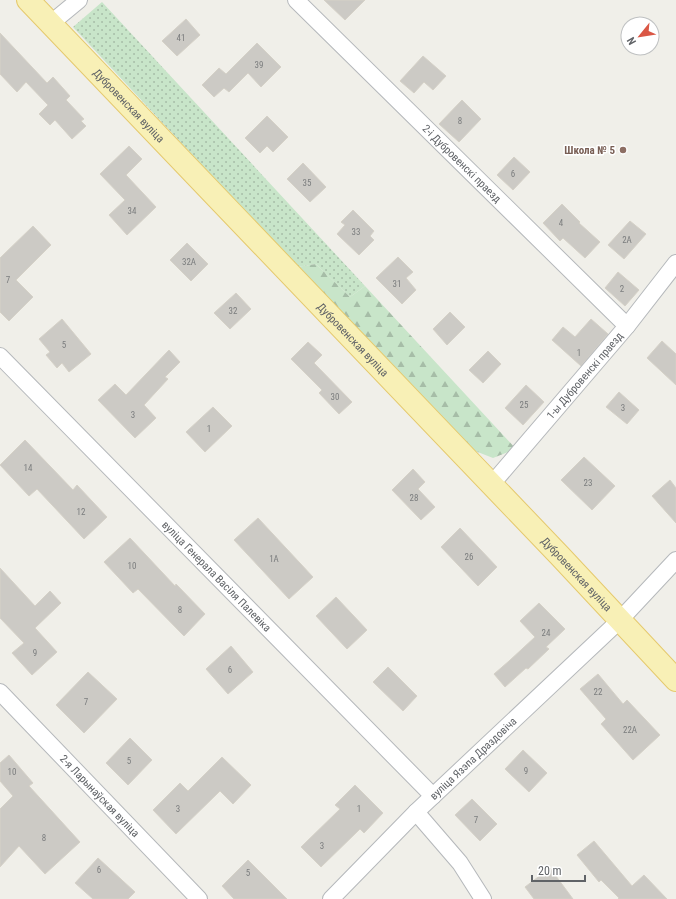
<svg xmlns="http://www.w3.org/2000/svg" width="676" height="899" viewBox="0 0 676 899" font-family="'Roboto Condensed',sans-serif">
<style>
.grass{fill:url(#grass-dots)}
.forest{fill:url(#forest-firs)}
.building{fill:#cccac5;stroke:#d5d1c7}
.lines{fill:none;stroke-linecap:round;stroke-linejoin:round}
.minor-casing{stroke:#b5b8bb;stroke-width:18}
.primary-casing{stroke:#e5c96d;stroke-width:24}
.minor{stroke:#fff;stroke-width:16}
.primary{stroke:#f8f0b6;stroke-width:22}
.education-dot{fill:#8d6e63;stroke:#fff;stroke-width:1.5}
.labels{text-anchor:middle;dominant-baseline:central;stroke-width:3;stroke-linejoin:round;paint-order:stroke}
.number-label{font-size:9px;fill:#7b7d7e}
.street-label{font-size:11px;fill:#606367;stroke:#fff}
.education-label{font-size:11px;font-weight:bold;fill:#785e54;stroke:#fff;text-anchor:end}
</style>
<defs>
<pattern id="grass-dots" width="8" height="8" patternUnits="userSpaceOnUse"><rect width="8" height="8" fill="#c8e5c9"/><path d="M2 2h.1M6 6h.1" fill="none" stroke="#a6bda7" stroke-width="1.8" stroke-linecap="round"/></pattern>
<pattern id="forest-firs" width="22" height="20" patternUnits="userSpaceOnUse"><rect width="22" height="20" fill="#c8e5c9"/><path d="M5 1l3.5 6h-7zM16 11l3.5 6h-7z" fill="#a6bda7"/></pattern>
</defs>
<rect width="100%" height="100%" fill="#f0efe9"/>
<path class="grass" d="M102 2 365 286 350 297 316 264 297 267 73 27Z"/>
<path class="forest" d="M316 264 350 297 365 286 516 449 493 458 470 449 297 267Z"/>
<g class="building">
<path d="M324 0H365L345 20Z"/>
<path d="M186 19 200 35 177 56 162 41Z"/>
<path d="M0 33 47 83 53 77 70 96 66 100 84 119 81 121 86 126 72 139 55 120 50 125 39 114 48 105 26 82 17 92 0 74Z"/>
<path d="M257 43 281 67 261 87 248 73 229 92 224 88 214 97 202 85 219 68 226 74Z"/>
<path d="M423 56 446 76 433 90 424 82 414 93 400 81Z"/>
<path d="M462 100 481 119 459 142 439 124Z"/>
<path d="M267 116 288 137 273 152 267 146 260 153 245 138Z"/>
<path d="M129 146 142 159 126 175 156 207 127 235 109 215 125 200 100 174Z"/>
<path d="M514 157 530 172 513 190 497 175Z"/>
<path d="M303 163 326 187 310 202 287 179Z"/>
<path d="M562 204 580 222 579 223 600 242 585 258 563 238 560 241 543 223Z"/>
<path d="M353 210 374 231 370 236 374 240 359 255 337 234 345 225 341 222Z"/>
<path d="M630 221 646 234 624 259 608 245Z"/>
<path d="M33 226 51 245 16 280 33 297 9 321 0 312V258Z"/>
<path d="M187 243 208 264 191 281 170 260Z"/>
<path d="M398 257 413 272 406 278 416 290 402 304 376 278Z"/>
<path d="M618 272 639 290 625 306 605 288Z"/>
<path d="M236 293 251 309 230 329 214 313Z"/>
<path d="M450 312 465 327 447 345 433 329Z"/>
<path d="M62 319 91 354 69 372 62 363 57 368 46 355 50 352 39 339Z"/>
<path d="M591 319 608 334 581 366 552 340 563 327 575 337Z"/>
<path d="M662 341 676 354V385L647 358Z"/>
<path d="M308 342 322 355 314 363 352 402 339 414 319 393 322 390 291 359Z"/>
<path d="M169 350 180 362 165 377 168 379 144 405 156 418 135 438 98 400 115 384 126 395Z"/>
<path d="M488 351 501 364 483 383 469 370Z"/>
<path d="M526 385 544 402 523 425 505 408Z"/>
<path d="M619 392 639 410 627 424 606 407Z"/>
<path d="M213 407 232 426 205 452 186 432Z"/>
<path d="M25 440 73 490 77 485 107 517 84 539 37 489 29 496 0 465Z"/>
<path d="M584 457 615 486 592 510 561 480Z"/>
<path d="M413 469 425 482 418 489 435 507 421 520 392 490Z"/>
<path d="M670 480 676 488V523L652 496Z"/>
<path d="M258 518 313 577 289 599 234 540Z"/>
<path d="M460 528 497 567 478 586 441 547Z"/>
<path d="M130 538 175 586 176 584 205 614 184 636 138 589 133 593 104 562Z"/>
<path d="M0 568 35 606 50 591 61 603 35 628 57 652 32 675 12 653 24 643 0 618Z"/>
<path d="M336 597 367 630 347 649 316 616Z"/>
<path d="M539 603 565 629 546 647 549 649 528 669 526 668 505 687 494 674 509 661 535 637 520 621Z"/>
<path d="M231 646 253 672 228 694 206 669Z"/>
<path d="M388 667 417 696 403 711 373 682Z"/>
<path d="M88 672 117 699 84 733 56 705Z"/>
<path d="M598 674 623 704 627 700 660 735 633 760 601 724 606 719 580 689Z"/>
<path d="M130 738 152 760 128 785 106 763Z"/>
<path d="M523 750 547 773 529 792 505 769Z"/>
<path d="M9 755 33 783 29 786 80 842 45 874 19 846 0 867V809L13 796 0 781V763Z"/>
<path d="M222 757 251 785 233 804 220 791 176 834 153 810 180 783 188 791Z"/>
<path d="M355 785 383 813 364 833 360 829 321 867 301 847 340 809 335 805Z"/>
<path d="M472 799 497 824 480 841 455 815Z"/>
<path d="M594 841 632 886 644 875 667 899H618L619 898 601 880 599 882 577 855Z"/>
<path d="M98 858 135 892 128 899H93L75 883Z"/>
<path d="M248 860 287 899H234L222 886Z"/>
<path d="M550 868 573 899H534L525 887Z"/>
</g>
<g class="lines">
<defs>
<g id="minor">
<path id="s1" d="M296 0 627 326"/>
<path d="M50 24 79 0"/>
<path id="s2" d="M0 356 433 796"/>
<path id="s3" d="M491 485 627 326 676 263"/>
<path id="s4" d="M0 692 199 899"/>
<path d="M416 812 460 863 483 899"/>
<path id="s5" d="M331 899 416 812 619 621 676 560"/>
</g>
<g id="primary">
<path id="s6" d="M28 0 560 556 676 680"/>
</g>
</defs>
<use href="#minor" class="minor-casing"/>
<use href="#primary" class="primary-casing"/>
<use href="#minor" class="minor"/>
<use href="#primary" class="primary"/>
</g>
<circle class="education-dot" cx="623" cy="150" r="4"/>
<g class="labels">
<g class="number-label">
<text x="181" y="38">41</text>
<text x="259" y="65">39</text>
<text x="460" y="121">8</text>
<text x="513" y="174">6</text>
<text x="307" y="183">35</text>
<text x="132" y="211">34</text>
<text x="561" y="223">4</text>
<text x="356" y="232">33</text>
<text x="627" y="240">2А</text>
<text x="189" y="262">32А</text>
<text x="8" y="280">7</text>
<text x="397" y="284">31</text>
<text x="622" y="289">2</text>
<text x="233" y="311">32</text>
<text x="64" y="345">5</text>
<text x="579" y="353">1</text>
<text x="335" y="397">30</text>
<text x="524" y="405">25</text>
<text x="623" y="408">3</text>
<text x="133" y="415">3</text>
<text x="209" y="429">1</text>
<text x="28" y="468">14</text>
<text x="588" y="483">23</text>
<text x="414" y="498">28</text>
<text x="81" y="512">12</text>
<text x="469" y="557">26</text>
<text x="274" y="559">1А</text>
<text x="132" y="566">10</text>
<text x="180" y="610">8</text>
<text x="546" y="633">24</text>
<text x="35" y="653">9</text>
<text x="230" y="670">6</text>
<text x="598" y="692">22</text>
<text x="86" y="702">7</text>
<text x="630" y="730">22А</text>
<text x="129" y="761">5</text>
<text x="526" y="771">9</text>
<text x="12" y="772">10</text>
<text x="178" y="809">3</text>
<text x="359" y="809">1</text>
<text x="476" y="820">7</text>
<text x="44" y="838">8</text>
<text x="322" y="846">3</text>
<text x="99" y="870">6</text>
<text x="248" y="873">5</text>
</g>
<g class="street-label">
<text stroke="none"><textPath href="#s6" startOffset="146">Дубровенская вуліца</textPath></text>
<text stroke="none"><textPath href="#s1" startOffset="233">2-і Дубровенскі праезд</textPath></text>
<text stroke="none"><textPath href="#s6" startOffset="470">Дубровенская вуліца</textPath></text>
<text stroke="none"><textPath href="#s3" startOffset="144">1-ы Дубровенскі праезд</textPath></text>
<text stroke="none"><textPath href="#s6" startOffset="794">Дубровенская вуліца</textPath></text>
<text stroke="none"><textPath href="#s2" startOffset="309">вуліца Генерала Васіля Палевіка</textPath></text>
<text stroke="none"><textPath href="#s5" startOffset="200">вуліца Язэпа Драздовіча</textPath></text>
<text stroke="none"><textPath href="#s4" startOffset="144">2-я Ларынаўская вуліца</textPath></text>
</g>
<g class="education-label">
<text x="615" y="150">Школа № 5</text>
</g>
</g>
<g transform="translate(640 36) rotate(240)"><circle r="19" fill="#ffffff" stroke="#bfc1c2"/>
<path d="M0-3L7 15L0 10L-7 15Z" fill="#da5745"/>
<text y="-6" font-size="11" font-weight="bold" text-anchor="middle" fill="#606367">N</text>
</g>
<path d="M532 875v6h53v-6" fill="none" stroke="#606367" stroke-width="2"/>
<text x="538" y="875" font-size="12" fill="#606367" stroke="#ffffff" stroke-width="3" paint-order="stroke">20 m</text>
</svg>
